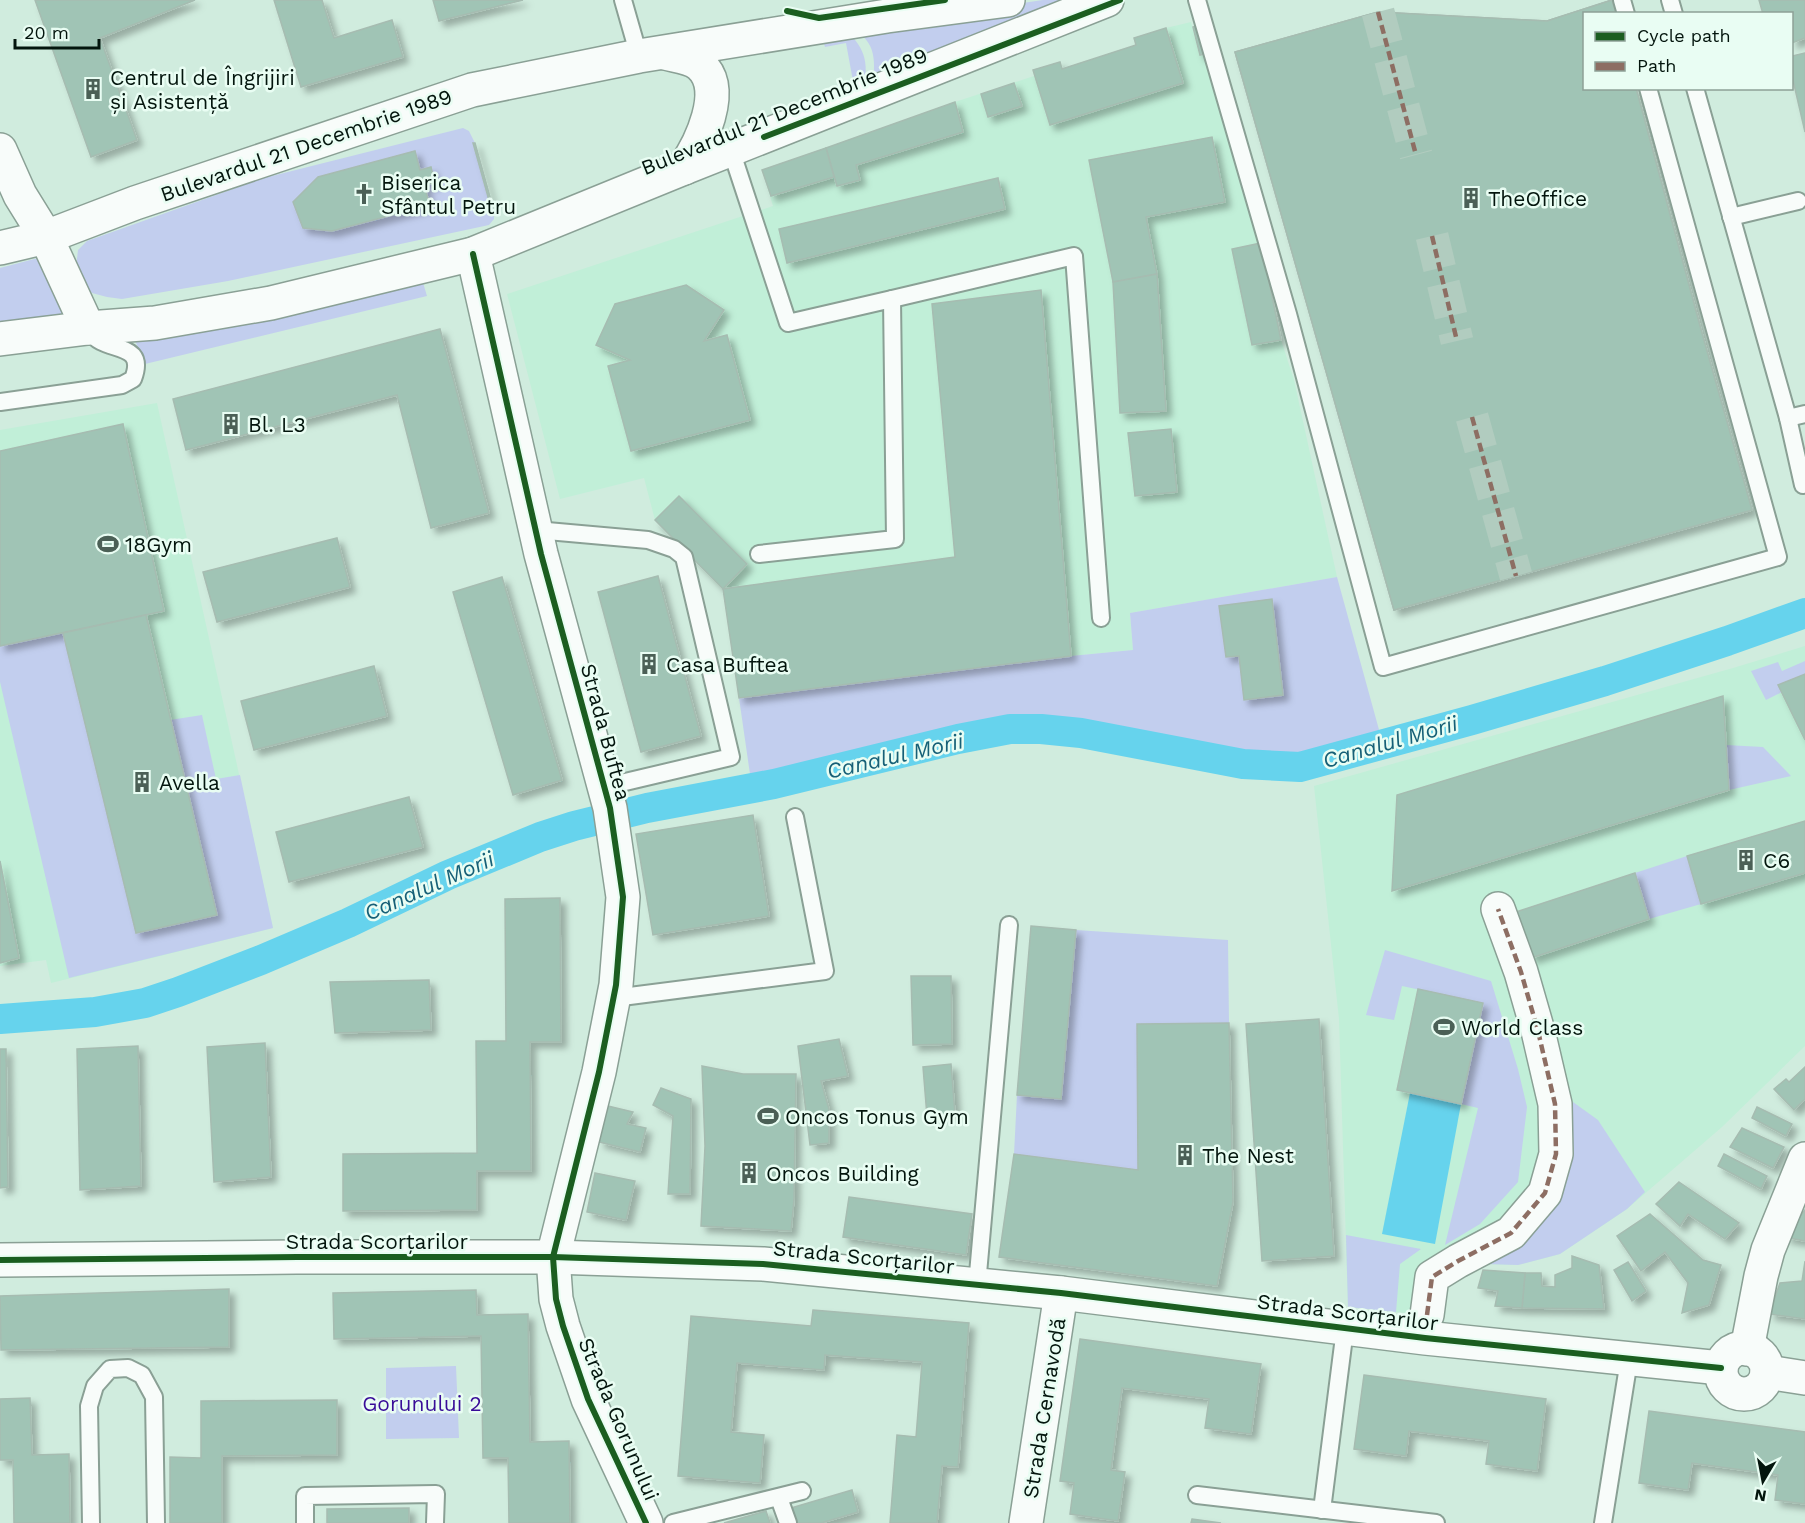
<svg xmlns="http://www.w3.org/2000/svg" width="1805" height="1523" viewBox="0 0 1805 1523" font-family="'Work Sans',sans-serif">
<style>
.built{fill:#c1efd8}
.green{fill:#c2ceee}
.water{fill:#66d3ed}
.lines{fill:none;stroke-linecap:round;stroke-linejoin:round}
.canal{stroke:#66d3ed;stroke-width:30}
.building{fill:#a0c4b5;stroke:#a6bcb1;stroke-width:1.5;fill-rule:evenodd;filter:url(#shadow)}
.street-tunnel{stroke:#b1ccbf;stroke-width:33;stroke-dasharray:33 16;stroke-linecap:butt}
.lane-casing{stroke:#8aa095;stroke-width:20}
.street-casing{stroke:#8aa095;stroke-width:36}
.secondary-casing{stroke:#8aa095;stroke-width:36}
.primary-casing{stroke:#8aa095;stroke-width:36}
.lane{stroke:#f8fcfa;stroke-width:16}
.street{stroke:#f8fcfa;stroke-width:33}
.secondary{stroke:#f8fcfa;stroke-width:33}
.primary{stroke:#f8fcfa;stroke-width:33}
.quiet{stroke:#8d6e63;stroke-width:4.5;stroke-dasharray:9 4.5;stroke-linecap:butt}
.cycleway-casing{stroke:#e9fdf3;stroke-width:10}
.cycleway{stroke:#1b5e20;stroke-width:6}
.labels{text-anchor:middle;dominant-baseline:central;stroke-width:5;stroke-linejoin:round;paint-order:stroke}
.poi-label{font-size:21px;fill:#03150d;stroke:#e9fdf3;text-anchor:start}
.street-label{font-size:21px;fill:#03150d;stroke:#e9fdf3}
.park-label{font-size:21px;fill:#380c98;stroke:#e9fdf3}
.water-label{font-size:22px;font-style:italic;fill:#166077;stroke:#e9fdf3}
</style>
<defs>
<filter id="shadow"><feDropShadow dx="5.5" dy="5.5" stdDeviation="3" flood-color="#0004"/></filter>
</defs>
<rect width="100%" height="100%" fill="#d0ecde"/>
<g class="built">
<path d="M1191 22 1200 55 1205 54 1261 243 1281 340 1294 380 1337 577 1130 613 1133 650 1071 656 739 698 723 589 655 520 644 478 560 499 507 294 773 206 762 170 955 102 1034 76 1033 70 1060 62 1062 69 1136 45 1134 38 1166 28Z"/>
<path d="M157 403 273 928 51 983 46 960 0 966V430Z"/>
<path d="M1805 646V1046L1722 1127 1627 1209 1560 1254 1518 1265 1484 1264 1464 1272 1447 1288 1444 1317 1348 1307 1339 1019 1314 786 1733 668Z"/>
</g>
<g class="green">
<path d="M1043 0H1097L872 88C874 73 877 54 867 41 864 36 857 32 852 28Z"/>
<path d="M847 31C863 47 868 59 865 81L834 101 831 87 853 81 846 43 825 47 822 36Z"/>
<path d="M463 128 469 131 475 143 494 213V219L489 225 228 281 122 299 107 297 92 293 83 282 76 267 78 250 87 241 264 178Z"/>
<path d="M42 257 68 320 0 327V268Z"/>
<path d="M421 276 427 296 145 364 134 338Z"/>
<path d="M1337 577 1381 737 1317 754 1297 757 1243 754 1077 725 1008 720 751 781 739 698 1071 656 1133 650 1130 613Z"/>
<path d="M63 633 136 933 217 915 170 720 202 715 216 779 240 775 273 928 69 978 0 682V646Z"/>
<path d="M1805 661V674L1779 685 1782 692 1766 700 1751 671 1778 662 1782 671Z"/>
<path d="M1726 745 1763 747 1791 776 1729 790Z"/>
<path d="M1687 856 1701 904 1649 919 1635 873Z"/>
<path d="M1076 930 1228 940 1229 1023 1137 1024 1138 1170 1014 1154 1017 1095 1061 1099Z"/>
<path d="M1385 950 1491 981 1518 1069 1527 1107 1518 1182 1480 1224 1445 1245 1478 1108 1461 1104 1482 1003 1402 986 1394 1020 1366 1015Z"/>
<path d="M1573 1102 1598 1120 1645 1192 1627 1209 1560 1254 1518 1265 1484 1264 1568 1155Z"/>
<path d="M1346 1235 1421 1249 1400 1264 1396 1312 1348 1307Z"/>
<path d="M456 1366 459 1438 386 1439V1368Z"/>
</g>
<path class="water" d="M1410 1093 1461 1104 1435 1244 1382 1234Z"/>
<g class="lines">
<path class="canal" d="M0 1019 95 1012 145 1003 178 992 261 960 348 923 448 875 540 837 574 826 647 808 774 784 958 739 1010 729H1041L1081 733 1243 764 1300 767 1472 720 1605 681 1727 641 1805 613"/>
</g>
<g class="building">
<path d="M35 0H195L100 38 137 140 91 157Z"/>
<path d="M274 0H322L334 38 392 20 403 57 301 87Z"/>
<path d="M433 0H523L439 21Z"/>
<path d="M1612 0 1616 14H1584V88H1636L1703 337 1752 510 1394 610 1235 52 1378 12 1547 21ZM1517 136 1536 215 1467 221 1402 247 1383 169 1446 143ZM1564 315 1585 389 1514 393 1449 430 1426 358 1492 323Z"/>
<path d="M1612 0 1616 14H1584V88H1636L1703 337 1752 510 1394 610 1235 52 1378 12 1547 21Z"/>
<path d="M1759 0H1805V38L1792 43V14H1763Z"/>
<path d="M1202 24 1210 53 1200 55 1193 27Z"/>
<path d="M1166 28 1183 83 1050 125 1033 70 1060 62 1062 69 1136 45 1134 38Z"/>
<path d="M1805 53V132L1792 76V56Z"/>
<path d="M1014 83 1022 106 988 117 981 94Z"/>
<path d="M955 102 963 132 856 165 860 180 837 186 826 148Z"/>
<path d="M1212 137 1225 202 1146 217 1157 274 1113 282 1089 160Z"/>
<path d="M473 143H475L492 204H490Z"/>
<path d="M826 148 834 177 771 196 762 170Z"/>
<path d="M415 151 420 170 431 167 435 183 424 185 430 205 332 231 303 228 293 202 318 177Z"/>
<path d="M998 178 1005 209 787 263 779 229Z"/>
<path d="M1261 243 1281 340 1252 345 1232 249Z"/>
<path d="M1157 274 1166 411 1120 413 1113 282Z"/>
<path d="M686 285 724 310 704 341 727 335 750 420 631 451 608 366 630 360 596 345 615 304Z"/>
<path d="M1041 290 1071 656 739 698 723 589 955 557 932 304Z"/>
<path d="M440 329 489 513 431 528 397 395 186 450 173 399Z"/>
<path d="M123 424 164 611 0 646V451Z"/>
<path d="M1171 429 1177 492 1135 496 1128 433Z"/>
<path d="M679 496 747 564 723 589 655 520Z"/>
<path d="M337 538 350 587 217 622 203 572Z"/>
<path d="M658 576 701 736 641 752 598 592Z"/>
<path d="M502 577 562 780 513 795 453 592Z"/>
<path d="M1272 599 1283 695 1244 700 1239 656 1226 657 1219 606Z"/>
<path d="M146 615 217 915 136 933 63 633Z"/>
<path d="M374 666 387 716 254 750 241 701Z"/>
<path d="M1805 674V740L1778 685Z"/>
<path d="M1723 696 1729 790 1392 891 1397 795Z"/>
<path d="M409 797 423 847 289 882 276 832Z"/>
<path d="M753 815 769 916 653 935 636 834Z"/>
<path d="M1805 821V873L1701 904 1687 856Z"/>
<path d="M0 861 19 958 0 963Z"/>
<path d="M1635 873 1649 919 1531 958 1516 912Z"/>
<path d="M560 898 561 1042H530L531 1171H477V1210L343 1211V1154L477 1153 476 1041H506L505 899Z"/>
<path d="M1031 926 1076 930 1061 1099 1017 1095Z"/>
<path d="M911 976H951L952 1044 913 1045Z"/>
<path d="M429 980 431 1030 335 1033 330 982Z"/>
<path d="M1418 989 1483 1003 1461 1104 1397 1090Z"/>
<path d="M1319 1019 1334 1256 1262 1261 1246 1024Z"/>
<path d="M1229 1023 1233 1202 1217 1286 999 1257 1014 1154 1138 1170 1137 1024Z"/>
<path d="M839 1039 848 1076 821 1081 829 1109V1143L810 1145 798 1046Z"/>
<path d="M265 1043 271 1177 214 1182 207 1047Z"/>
<path d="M138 1046 141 1186 80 1190 77 1049Z"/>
<path d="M0 1049H6L8 1187 0 1188Z"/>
<path d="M951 1064 955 1114 927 1116 923 1067Z"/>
<path d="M702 1066 743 1074H796L794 1199 791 1231 701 1226 705 1146Z"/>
<path d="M1805 1067V1099L1794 1110 1774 1089 1786 1079 1789 1082Z"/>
<path d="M661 1088 691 1099 690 1194H668L673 1116 653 1105Z"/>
<path d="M608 1106 633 1112 627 1124 646 1128 640 1152 599 1142Z"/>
<path d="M1757 1107 1792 1124 1786 1136 1752 1118Z"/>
<path d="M1742 1128 1784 1147 1773 1168 1730 1147Z"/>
<path d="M1724 1154 1767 1176 1761 1189 1718 1166Z"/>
<path d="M595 1173 635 1181 626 1220 587 1212Z"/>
<path d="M1679 1182 1739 1223 1725 1239 1688 1214 1680 1226 1656 1204Z"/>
<path d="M849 1197 972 1214 966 1255 843 1237Z"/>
<path d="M1805 1210V1241L1784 1237Z"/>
<path d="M1650 1214 1703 1260 1721 1265 1709 1305 1682 1313 1688 1283 1665 1252 1641 1271 1617 1236Z"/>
<path d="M1572 1256 1599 1265 1604 1309 1522 1308 1525 1273H1541L1542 1286 1555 1287V1275L1572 1268Z"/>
<path d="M1805 1261V1319L1769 1314 1780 1283 1802 1281Z"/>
<path d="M1628 1262 1646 1291 1632 1301 1614 1270Z"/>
<path d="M1483 1270 1525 1273 1522 1308 1495 1306 1498 1291 1478 1288Z"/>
<path d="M229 1289V1347L1 1350 0 1296Z"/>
<path d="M476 1290 477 1315 528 1314 530 1442 569 1441 570 1523H509L508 1458H483L481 1336 334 1339 333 1293Z"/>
<path d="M813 1310 969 1323 958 1467 942 1466 937 1523H890L897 1435 916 1437 922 1362 825 1355 824 1370 737 1363 731 1432 764 1435 760 1483 678 1476 691 1316 811 1326Z"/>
<path d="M1080 1339 1261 1364 1251 1434 1205 1428 1209 1399 1122 1388 1111 1470 1125 1472 1118 1521 1070 1514 1074 1483 1060 1481Z"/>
<path d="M1364 1375 1546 1399 1537 1471 1486 1464 1489 1441 1409 1431 1406 1456 1354 1449Z"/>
<path d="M30 1398 32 1455 69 1454 70 1523H14L13 1460H0V1399Z"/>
<path d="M337 1400V1455L222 1456V1523H170V1457L201 1458V1401Z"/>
<path d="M1649 1411 1805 1432V1504L1775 1500 1778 1475 1692 1463 1688 1490 1639 1483Z"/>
<path d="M852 1490 858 1512 821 1523H796L791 1508Z"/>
<path d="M409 1508V1523H327V1509Z"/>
<path d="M766 1511 770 1523H724Z"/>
<path d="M1192 1519 1221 1523H1191Z"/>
</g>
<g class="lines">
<g class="street-tunnel">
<path d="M1378 12 1416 155"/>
<path d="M1432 236 1457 341"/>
<path d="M1472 417 1516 576"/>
</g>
<defs>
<g id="lane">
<path d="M623 0 639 56"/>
<path d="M1197 0 1288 314 1383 667 1778 557 1648 88"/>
<path d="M1622 0 1626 14"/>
<path d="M1670 0 1674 14"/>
<path d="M1695 88 1788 418 1803 485"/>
<path d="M731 150 788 323 892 299 895 539 759 554"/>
<path d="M1731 217 1798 201"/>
<path d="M892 299 1074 256 1101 618"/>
<path d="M0 402 122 385 133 379C148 340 104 354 90 332"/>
<path d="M1788 418 1805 414"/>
<path d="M536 530 648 540 674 549 684 557 731 757 604 787"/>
<path d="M614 998 825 971 795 817"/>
<path d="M977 1285 1009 925"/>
<path d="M1197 1495 1436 1523"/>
<path d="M779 1498 788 1523"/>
<path d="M1322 1510 1345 1329"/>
<path d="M91 1523 89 1406 95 1386 110 1369 128 1368 142 1375 154 1397 156 1523"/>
<path d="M305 1523V1496L436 1494 435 1523"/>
<path d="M673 1523 802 1491"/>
<path d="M1603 1523 1629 1360"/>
</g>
<g id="street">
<path d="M0 150 20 195 46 237"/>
<path d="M0 1260 297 1257H553L763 1264 1061 1293 1425 1338 1721 1368"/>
<path d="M1427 1315 1432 1277 1458 1261 1511 1233 1545 1193 1556 1154 1555 1104 1538 1031 1521 972 1498 909"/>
<circle cx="1744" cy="1371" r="23"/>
<path d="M1747 1349 1761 1276 1768 1250 1805 1159"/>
<path d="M1767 1372 1805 1378"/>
<path d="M1026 1523 1061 1293"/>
</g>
<path id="secondary" d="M473 254 541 554 610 808 623 897 616 985 599 1072 553 1257 556 1299 563 1326 588 1399 646 1523"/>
<g id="primary">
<path d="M665 53C676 56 691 57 700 65 728 89 700 145 684 168"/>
<path d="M46 237 88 328"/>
<path d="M0 248 46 237 135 203 472 90 639 56 887 16 1008 0"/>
<path d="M0 339 88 328 155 323 271 303 473 254 684 168 1107 0"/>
</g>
</defs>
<use href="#lane" class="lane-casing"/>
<use href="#street" class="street-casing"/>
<use href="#secondary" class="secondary-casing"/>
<use href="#primary" class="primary-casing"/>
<use href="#lane" class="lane"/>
<use href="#street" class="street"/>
<use href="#secondary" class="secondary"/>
<use href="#primary" class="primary"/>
<g class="quiet">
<path d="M1378 12 1416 155"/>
<path d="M1432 236 1457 341"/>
<path d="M1472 417 1516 576"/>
<path d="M1427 1315 1432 1277 1458 1261 1511 1233 1545 1193 1556 1154 1555 1104 1538 1031 1521 972 1498 909"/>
</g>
<defs>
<g id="cycleway">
<path d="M787 11 819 18 945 0"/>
<path d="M764 137 1120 0"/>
<path d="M473 254 541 554 610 808 623 897 616 985 599 1072 553 1257 556 1299 563 1326 588 1399 646 1523"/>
<path d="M0 1260 297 1257H553L763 1264 1061 1293 1425 1338 1721 1368"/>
</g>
</defs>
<use href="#cycleway" class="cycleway-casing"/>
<use href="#cycleway" class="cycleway"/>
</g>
<defs>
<symbol id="building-bare" viewBox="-9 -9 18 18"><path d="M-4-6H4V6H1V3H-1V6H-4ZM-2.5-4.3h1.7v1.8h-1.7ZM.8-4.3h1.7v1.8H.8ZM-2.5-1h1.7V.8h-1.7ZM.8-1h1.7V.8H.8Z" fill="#4b6056" stroke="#e9fdf3" stroke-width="2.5" paint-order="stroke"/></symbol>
<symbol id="church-bare" viewBox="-9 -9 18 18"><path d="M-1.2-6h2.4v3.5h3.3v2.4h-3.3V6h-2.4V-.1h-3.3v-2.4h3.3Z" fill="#4b6056" stroke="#e9fdf3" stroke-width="2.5" paint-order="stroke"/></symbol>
<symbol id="stadium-bare" viewBox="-9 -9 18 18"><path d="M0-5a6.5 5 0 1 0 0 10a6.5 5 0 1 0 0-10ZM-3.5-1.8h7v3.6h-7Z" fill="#4b6056" stroke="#e9fdf3" stroke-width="2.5" paint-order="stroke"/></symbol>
</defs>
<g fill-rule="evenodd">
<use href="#building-bare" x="78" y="74" width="30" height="30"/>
<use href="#church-bare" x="349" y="179" width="30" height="30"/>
<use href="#building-bare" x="1456" y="183" width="30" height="30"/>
<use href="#building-bare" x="216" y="409" width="30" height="30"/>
<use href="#stadium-bare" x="93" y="529" width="30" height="30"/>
<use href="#building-bare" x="634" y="649" width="30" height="30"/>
<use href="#building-bare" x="127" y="767" width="30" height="30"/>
<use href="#building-bare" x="1731" y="845" width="30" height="30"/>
<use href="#stadium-bare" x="1429" y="1012" width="30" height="30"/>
<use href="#stadium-bare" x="753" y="1101" width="30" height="30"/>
<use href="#building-bare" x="1170" y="1140" width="30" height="30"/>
<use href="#building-bare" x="734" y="1158" width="30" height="30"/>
</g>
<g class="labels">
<g class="poi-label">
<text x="110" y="77">Centrul de Îngrijiri<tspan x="110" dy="24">și Asistență</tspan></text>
<text x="381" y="182">Biserica<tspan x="381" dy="24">Sfântul Petru</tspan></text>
<text x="1488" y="198">TheOffice</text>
<text x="248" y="424">Bl. L3</text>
<text x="125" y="544">18Gym</text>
<text x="666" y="664">Casa Buftea</text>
<text x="159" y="782">Avella</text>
<text x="1763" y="860">C6</text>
<text x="1461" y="1027">World Class</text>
<text x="785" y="1116">Oncos Tonus Gym</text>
<text x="1202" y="1155">The Nest</text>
<text x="766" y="1173">Oncos Building</text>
</g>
<g class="street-label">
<text transform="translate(784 111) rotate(-22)">Bulevardul 21 Decembrie 1989</text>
<text transform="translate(306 145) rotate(-19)">Bulevardul 21 Decembrie 1989</text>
<text transform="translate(606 732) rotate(75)">Strada Buftea</text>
<text x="377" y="1241">Strada Scorțarilor</text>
<text transform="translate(864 1257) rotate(6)">Strada Scorțarilor</text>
<text transform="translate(1348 1312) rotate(7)">Strada Scorțarilor</text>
<text transform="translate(1044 1408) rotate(-81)">Strada Cernavodă</text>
<text transform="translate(619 1419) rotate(67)">Strada Gorunului</text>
</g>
<g class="park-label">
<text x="422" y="1403">Gorunului 2</text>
</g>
<g class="water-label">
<text transform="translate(1390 742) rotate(-16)">Canalul Morii</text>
<text transform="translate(895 756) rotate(-13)">Canalul Morii</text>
<text transform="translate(429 886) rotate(-24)">Canalul Morii</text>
</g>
</g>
<rect x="1583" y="12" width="210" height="78" fill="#e9fdf3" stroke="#8da097" stroke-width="1.5"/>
<rect x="1595" y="32" width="30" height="9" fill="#1b5e20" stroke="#8da097" stroke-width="1.5"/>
<text x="1637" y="42" font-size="18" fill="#03150d">Cycle path</text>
<rect x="1595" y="62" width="30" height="9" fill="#8d6e63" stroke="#8da097" stroke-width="1.5"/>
<text x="1637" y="72" font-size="18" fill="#03150d">Path</text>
<g transform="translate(1763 1481) rotate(190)" stroke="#e9fdf3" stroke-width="4.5" paint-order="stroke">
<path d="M0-4.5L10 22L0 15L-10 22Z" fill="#03150d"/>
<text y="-9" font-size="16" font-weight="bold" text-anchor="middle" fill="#03150d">N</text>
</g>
<path d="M15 39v9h84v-9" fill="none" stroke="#03150d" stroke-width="3"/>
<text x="24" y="39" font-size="18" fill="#03150d" stroke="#e9fdf3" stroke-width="4.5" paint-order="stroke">20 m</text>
</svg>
